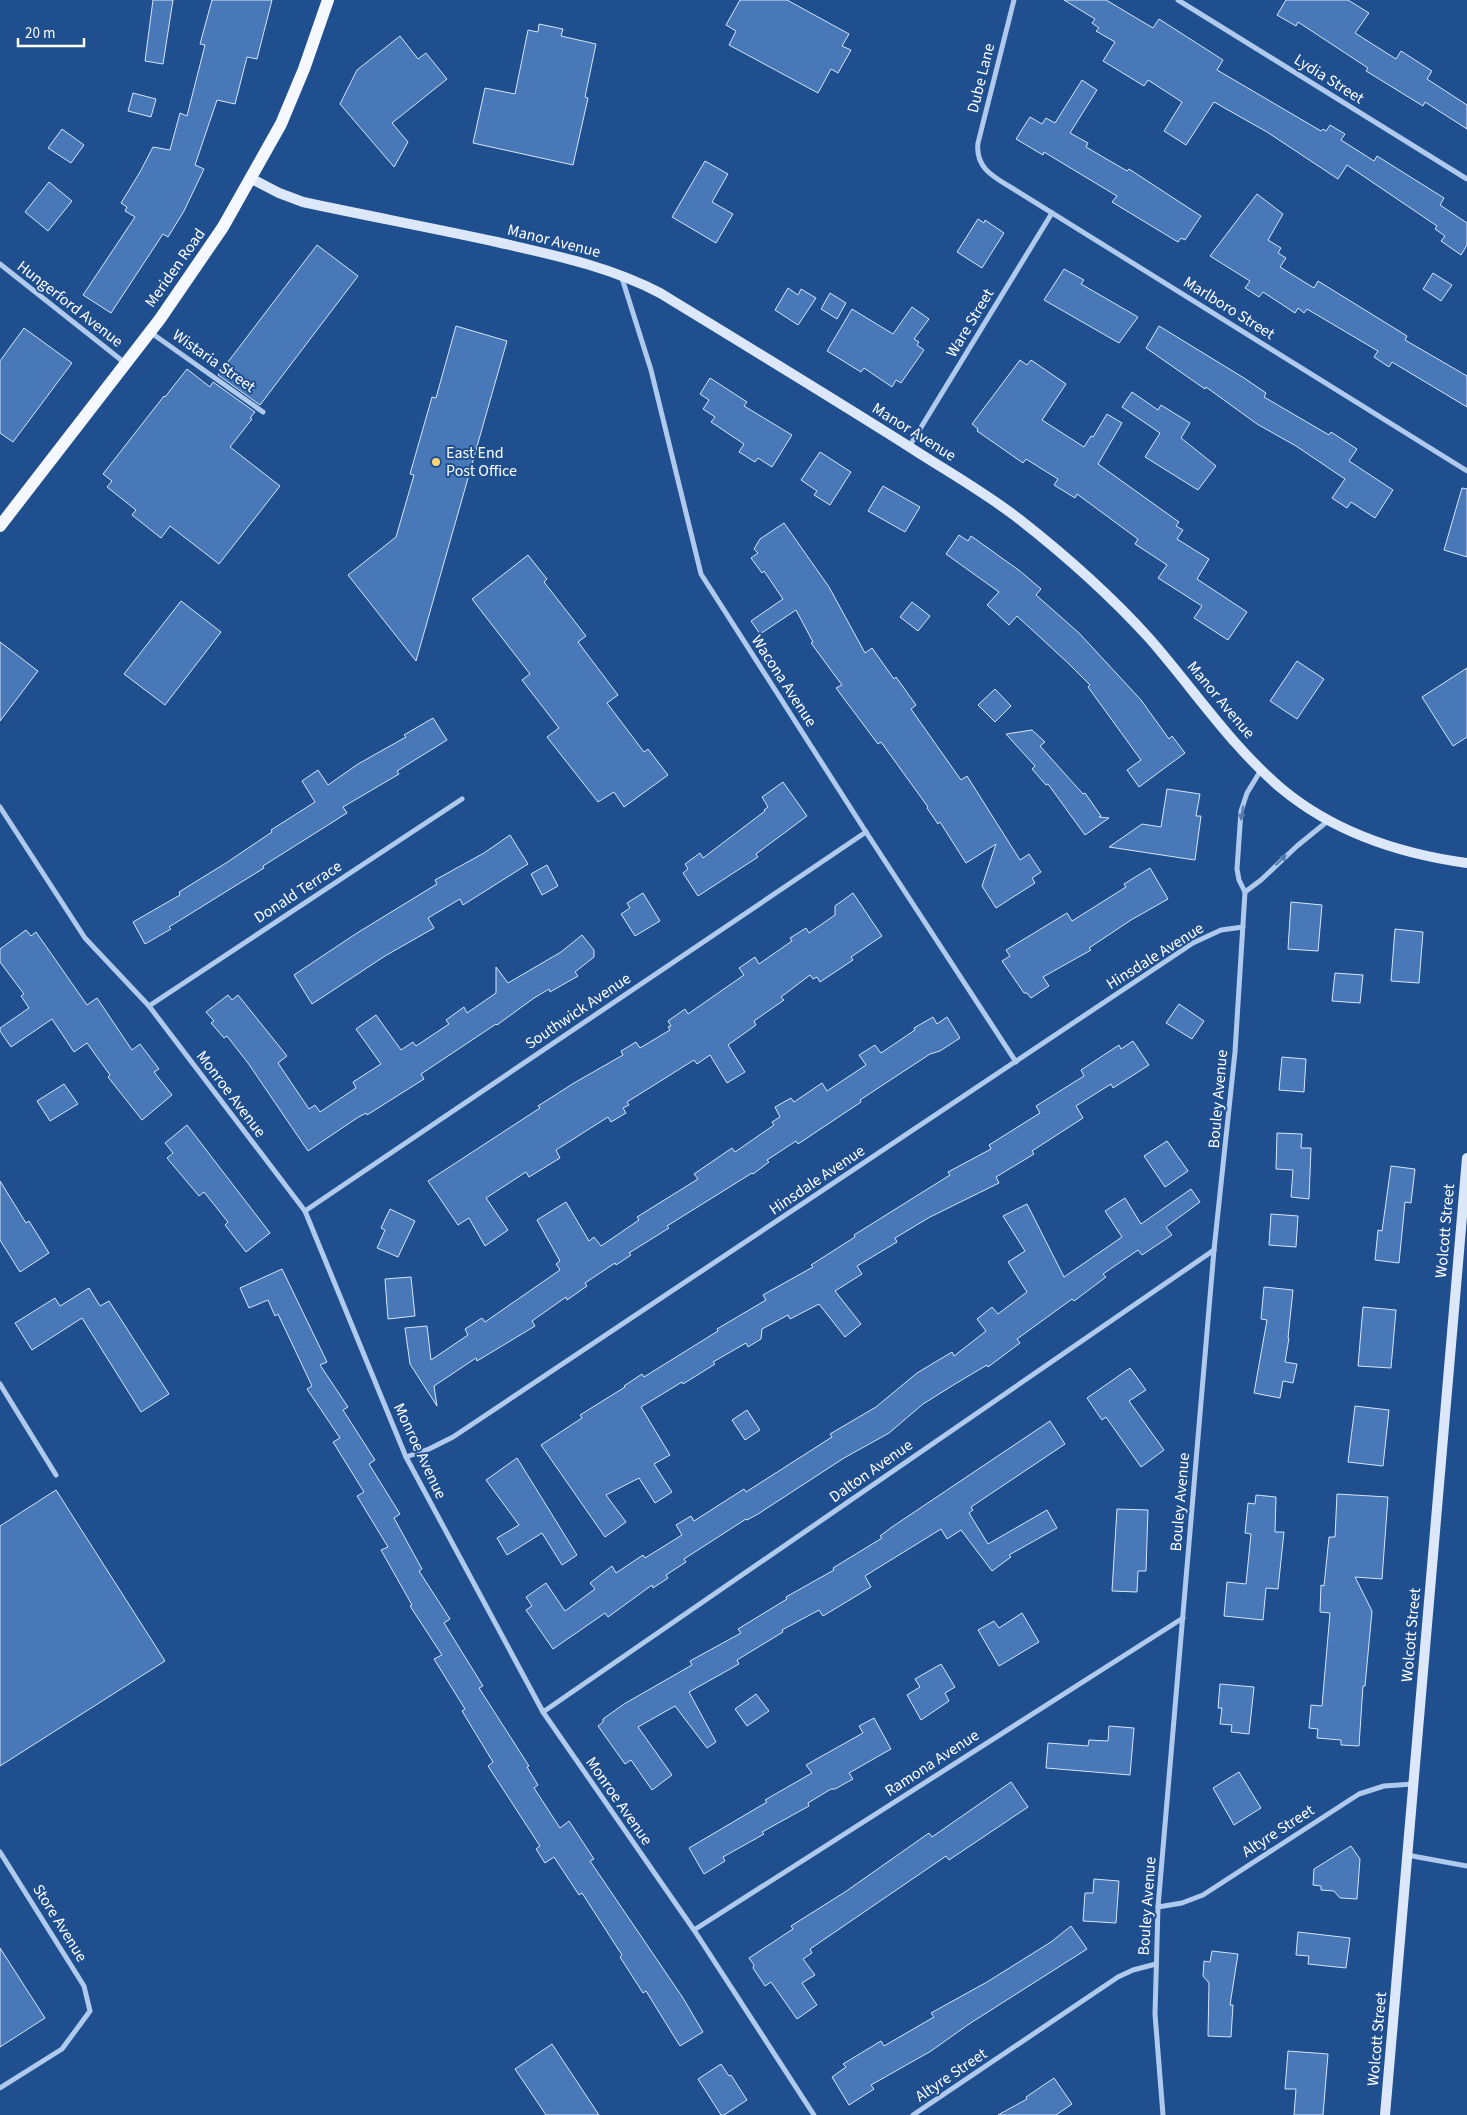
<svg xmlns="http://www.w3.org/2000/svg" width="1467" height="2115" viewBox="0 0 1467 2115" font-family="'Source Sans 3',sans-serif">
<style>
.building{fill:#4878b7;stroke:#d5e5f9}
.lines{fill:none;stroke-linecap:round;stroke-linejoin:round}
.street{stroke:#afcaed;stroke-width:5}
.secondary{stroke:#dce8f9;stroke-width:10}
.primary{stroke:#f5f9ff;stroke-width:12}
.oneway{fill:#527ab0}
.poi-dot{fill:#fad470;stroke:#204f8f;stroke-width:2}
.labels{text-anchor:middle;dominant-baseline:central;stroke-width:4;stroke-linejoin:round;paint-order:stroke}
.street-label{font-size:16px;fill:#fff;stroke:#204f8f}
.poi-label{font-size:16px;fill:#fff;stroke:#204f8f;text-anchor:start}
</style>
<rect width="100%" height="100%" fill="#204f8f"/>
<g class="building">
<path d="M153 0H173L163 64 145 61Z"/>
<path d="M212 0H272L257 59 247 57 235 104 217 100 195 165 204 169 184 211 168 237 163 234 111 313 83 295 135 217 125 211 127 207 121 203 140 172 153 147 170 150 180 113 187 116 205 45 200 44Z"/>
<path d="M740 0H787L849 34 842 46 851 50 838 73 831 69 818 93 729 45 736 31 726 25Z"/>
<path d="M1064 0H1106L1153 28 1159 19 1223 60 1217 70 1321 131 1323 129 1326 131 1330 125 1345 134 1341 140 1374 161 1377 156 1444 198 1440 205 1467 223V245L1461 255 1441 241 1445 236 1435 229 1437 226 1347 165 1338 179 1267 132 1214 102 1186 145 1164 131 1182 102 1148 80 1144 86 1103 61 1115 42 1096 31 1099 28 1092 23 1095 19Z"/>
<path d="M1286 0H1348L1369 13 1355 33 1396 59 1401 51 1432 71 1427 79 1467 105V129L1425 102 1423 106 1366 71 1368 68 1298 22 1296 26 1277 15Z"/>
<path d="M539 24 563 29 561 36 596 44 585 97 588 98 573 165 473 143 485 88 515 94 528 30 538 32Z"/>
<path d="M400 36 418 59 426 53 447 79 392 123 408 142 394 167 340 104 357 70Z"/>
<path d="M1082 80 1097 90 1070 133 1088 143 1086 147 1127 171 1129 169 1201 216 1185 240 1181 238 1178 242 1112 202 1117 196 1044 152 1043 155 1016 139 1030 117 1042 124 1046 118 1055 123Z"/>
<path d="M133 93 156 99 151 117 128 111Z"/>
<path d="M62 129 84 145 71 163 48 148Z"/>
<path d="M705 161 728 174 712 202 733 214 716 243 672 217Z"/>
<path d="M49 182 72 201 48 231 25 212Z"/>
<path d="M1257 194 1283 214 1268 240 1281 248 1278 253 1286 258 1280 267 1314 288 1318 281 1407 336 1405 340 1467 376V407L1392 362 1389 367 1374 357 1378 351 1307 309 1304 313 1298 308 1295 313 1263 292 1259 297 1245 288 1250 281 1210 256Z"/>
<path d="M978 219 984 223 985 220 1004 233 982 268 957 252Z"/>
<path d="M317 245 358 276 260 405 218 375Z"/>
<path d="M1064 269 1084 280 1081 284 1138 317 1119 343 1044 300Z"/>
<path d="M1433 273 1452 285 1441 301 1423 289Z"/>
<path d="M788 288 798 295 801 289 816 298 798 325 775 310Z"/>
<path d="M830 293 846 303 837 319 821 309Z"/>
<path d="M912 307 929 319 914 339 919 342 917 345 924 350 901 383 896 380 892 387 864 368 861 372 827 351 852 309 893 334Z"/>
<path d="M456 326 507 341 416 661 348 575 396 537 414 475 410 474 432 397 436 398Z"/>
<path d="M1159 326 1244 378 1266 393 1264 397 1329 435 1331 432 1357 449 1349 461 1393 490 1375 518 1351 502 1347 508 1332 498 1345 479 1296 446 1257 424 1206 387 1205 389 1146 348Z"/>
<path d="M24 328 72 363 13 442 0 433V361Z"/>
<path d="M1020 360 1027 365 1031 360 1066 384 1042 420 1084 447 1091 436 1093 437 1107 414 1122 423 1098 464 1179 522 1176 526 1183 530 1177 539 1209 559 1197 579 1247 612 1228 640 1194 618 1202 606 1158 578 1167 565 1135 544 1138 539 1077 494 1075 498 1054 485 1058 479 1026 459 1023 463 977 431 978 429 972 424Z"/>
<path d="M187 369 210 387 213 382 255 412 250 418 252 419 230 447 280 486 219 564 170 526 161 538 132 515 136 510 107 487 112 481 103 474 164 396 165 397Z"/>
<path d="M710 378 747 402 744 406 792 435 772 467 758 458 755 462 739 452 744 444 711 422 715 417 703 409 709 400 700 394Z"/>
<path d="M1132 392 1158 410 1161 405 1190 423 1181 438 1216 466 1198 490 1145 457 1160 433 1122 407Z"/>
<path d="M820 452 851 472 830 505 814 495 817 491 801 480Z"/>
<path d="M883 486 920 507 905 532 868 511Z"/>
<path d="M1462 488 1467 489V557L1444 550Z"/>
<path d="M784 523 829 587 865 653 872 648 894 679 896 677 916 705 911 709 961 780 967 776 1020 860 1029 854 1041 872 1032 878 1035 883 996 908 982 886 996 844 966 863 940 822 938 824 927 808 928 807 881 742 878 744 836 688 842 685 811 643 813 642 796 610 760 634 751 621 783 599 764 571 762 573 751 558 758 553 754 549 760 539Z"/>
<path d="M959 535 968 541 971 536 1020 571 1041 589 1036 595 1079 633 1141 700 1169 739 1172 736 1185 753 1139 787 1127 770 1141 760 1088 687 1090 685 1068 663 1017 616 1009 625 995 612 987 605 999 592 946 554Z"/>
<path d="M528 555 547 579 544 582 586 636 578 642 618 695 607 703 644 752 648 749 668 775 624 807 614 792 598 802 547 737 559 728 522 680 530 674 472 599Z"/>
<path d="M181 601 221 632 165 705 124 674Z"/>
<path d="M912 602 930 616 918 631 900 617Z"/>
<path d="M0 642 38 671 0 721Z"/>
<path d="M1297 661 1324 679 1297 719 1270 701Z"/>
<path d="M1467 668V737L1453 746 1422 697Z"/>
<path d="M995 689 1011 706 995 722 978 705Z"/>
<path d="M433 718 447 740 397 771 399 774 343 807 347 813 263 866 264 868 169 927 171 929 145 944 133 922 180 895 179 892 226 863 272 832 271 830 315 802 302 781 318 770 328 785 358 764 406 737 404 735Z"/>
<path d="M1032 730 1045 742 1040 746 1083 794 1085 793 1101 816 1099 817 1109 818 1085 835 1048 784 1046 785 1032 769 1035 766 1006 734Z"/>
<path d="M783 782 807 816 756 854 758 857 698 896 683 873 688 869 685 864 700 853 703 858 765 811 764 810 768 807 762 797Z"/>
<path d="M1167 789 1200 794 1196 816H1201L1195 860 1109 847 1142 824 1161 827Z"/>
<path d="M510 835 528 864 463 905 460 899 428 918 434 928 385 956 312 1004 294 975 357 933 437 884 435 880 484 853Z"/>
<path d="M547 865 558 886 542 895 531 874Z"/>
<path d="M1150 868 1168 899 1131 920 1089 948 1091 950 1043 977 1049 986 1031 998 1027 993H1024L1002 961 1010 956 1006 950 1067 913 1072 921 1126 887 1124 884Z"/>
<path d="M643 893 660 921 635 936 621 914 630 908 627 903Z"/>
<path d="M853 893 882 936 851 957 853 960 820 982 817 977 813 979 810 975 781 997 784 1000 754 1021 756 1025 728 1045 745 1072 727 1083 710 1055 697 1064 694 1060 627 1102 629 1105 623 1108 626 1113 611 1122 608 1117 556 1150 560 1158 529 1177 526 1172 486 1198 508 1230 485 1246 469 1218 458 1225 428 1181 540 1108 538 1106 574 1083 623 1055 621 1051 636 1042 640 1048 670 1030 668 1027 671 1026 668 1021 685 1009 688 1014 744 975 739 968 755 957 759 964 792 941 790 938 806 928 809 933 835 915V906Z"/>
<path d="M1291 902 1322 905 1318 951 1288 949Z"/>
<path d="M1395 929 1423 932 1419 983 1391 981Z"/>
<path d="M26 930 31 936 36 932 87 1005 97 998 132 1050 140 1044 159 1069 154 1072 172 1095 142 1120 108 1077 110 1075 87 1043 74 1052 52 1019 11 1047 0 1031V1028L29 1008 21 996 24 994 0 962V949Z"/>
<path d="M582 935 594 950V957L575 972 578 976 550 992 549 989 534 998 497 1025 496 1024 421 1074 424 1079 367 1115 366 1113 357 1118 308 1151 248 1063 227 1036 224 1038 211 1023 214 1021 206 1012 228 995 232 1000 238 995 287 1056 278 1063 309 1109 315 1105 320 1112 356 1088 353 1082 381 1064 356 1029 376 1015 401 1050 413 1042 416 1046 449 1024 446 1020 464 1007 467 1013 496 993V967L508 983 561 952Z"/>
<path d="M1335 973 1363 975 1360 1003 1332 1001Z"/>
<path d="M1179 1004 1204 1021 1192 1039 1166 1023Z"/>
<path d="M933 1017 937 1024 947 1017 960 1038 940 1051 930 1054 860 1100 861 1102 798 1144 796 1141 767 1160 769 1162 753 1174 752 1173 667 1226 669 1228 629 1253 631 1255 616 1265 615 1263 585 1283 587 1286 567 1300 566 1297 532 1321 535 1326 477 1361 476 1358 434 1386 437 1406 410 1364 405 1328 427 1326 431 1360 468 1335 465 1329 482 1318 485 1322 560 1270 556 1264 560 1261 537 1220 566 1202 589 1241 594 1237 601 1246 639 1220 637 1217 698 1179 694 1174 732 1148 735 1152 774 1125 772 1122 780 1117 775 1107 791 1098 794 1102 822 1083 827 1091 866 1065 859 1055 875 1045 881 1053 915 1030 914 1028Z"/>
<path d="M1133 1041 1149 1065 1113 1088 1111 1084 1076 1106 1083 1118 1032 1151 1034 1154 996 1177 999 1183 930 1217 895 1238 897 1242 857 1266 862 1274 835 1291 861 1324 845 1337 819 1304 790 1319 788 1315 762 1329 761 1339 748 1347 746 1343 713 1362 715 1364 683 1384 682 1382 641 1407 670 1455 654 1464 672 1492 655 1503 639 1478 606 1495 626 1522 605 1537 541 1445 582 1418 580 1415 625 1387 624 1386 642 1374 644 1377 718 1331 717 1329 766 1300 763 1295 770 1291 813 1267 811 1265 855 1237 854 1235 950 1175 948 1172 991 1149 989 1145 1040 1113 1036 1106 1084 1076 1081 1070 1119 1045 1121 1049Z"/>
<path d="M1282 1057 1306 1059 1304 1092 1279 1090Z"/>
<path d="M64 1084 78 1104 50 1121 37 1101Z"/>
<path d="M187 1125 270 1233 246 1252 225 1225 228 1222 204 1192 199 1196 167 1158 173 1153 165 1143Z"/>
<path d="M1277 1133 1302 1134 1301 1148H1311L1309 1199 1291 1197 1293 1170 1276 1169Z"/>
<path d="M1167 1141 1188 1171 1165 1187 1144 1156Z"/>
<path d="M1391 1166 1415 1169 1411 1203 1405 1202 1399 1263 1375 1260 1378 1230 1382 1231Z"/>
<path d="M0 1181 26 1223 29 1221 49 1253 20 1272 0 1240Z"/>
<path d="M1191 1189 1200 1202 1166 1227 1172 1235 1142 1255 1138 1250 1103 1274 1106 1277 1074 1301 1072 1299 1017 1339 1020 1343 988 1367 987 1365 955 1384 923 1404 889 1433 844 1458 758 1514 747 1520 746 1519 684 1559 686 1562 666 1575 668 1578 653 1588 652 1585 608 1617 605 1613 553 1649 526 1610 532 1606 526 1597 546 1583 565 1611 595 1589 590 1583 612 1566 616 1573 643 1555 645 1558 682 1535 676 1525 691 1516 694 1521 744 1489 746 1492 832 1437 830 1434 876 1407 917 1373 952 1352 954 1356 986 1331 977 1319 992 1307 998 1314 1027 1292 1008 1262 1025 1251 1003 1216 1027 1204 1064 1277 1122 1237 1105 1211 1125 1198 1141 1224Z"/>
<path d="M390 1209 415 1221 398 1257 377 1248 385 1230 381 1228Z"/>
<path d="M1271 1214 1298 1216 1296 1247 1269 1245Z"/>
<path d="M282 1269 327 1362 320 1365 348 1407 343 1410 375 1460 369 1464 400 1514 394 1518 422 1569 419 1571 450 1619 444 1623 483 1686 479 1688 529 1766 527 1767 538 1785 534 1788 560 1828 569 1821 594 1859 590 1861 683 1998 703 2032 680 2046 646 1991 643 1993 620 1957 622 1955 582 1893 579 1895 554 1857 545 1863 536 1849 540 1846 488 1766 493 1762 462 1711 465 1709 434 1659 442 1655 410 1606 412 1605 381 1550 388 1547 357 1496 364 1492 333 1442 340 1438 307 1389 312 1386 278 1314 275 1316 268 1300 249 1308 240 1288Z"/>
<path d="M411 1277 415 1316 388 1319 385 1279Z"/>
<path d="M1264 1287 1293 1290 1288 1338H1289L1285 1362 1297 1364 1293 1383 1283 1381 1280 1398 1254 1393 1267 1320 1261 1319Z"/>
<path d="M89 1288 100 1306 109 1301 169 1394 141 1412 82 1318 32 1350 15 1323 55 1298 60 1306Z"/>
<path d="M1363 1307 1396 1310 1391 1368 1358 1366Z"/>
<path d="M1130 1368 1146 1390 1129 1401 1164 1450 1141 1467 1106 1417 1102 1420 1087 1398Z"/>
<path d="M1355 1406 1389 1410 1383 1466 1348 1462Z"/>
<path d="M747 1410 760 1430 745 1440 732 1420Z"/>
<path d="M1050 1421 1065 1444 971 1507 973 1510 969 1513 988 1544 1047 1510 1057 1528 1009 1555 1011 1557 992 1571 961 1530 947 1539 941 1529 865 1576 871 1587 823 1616 819 1610 782 1630 783 1632 737 1660 739 1664 689 1692 716 1742 707 1748 675 1706 638 1727 672 1775 652 1790 631 1760 625 1764 598 1726 603 1722V1719L624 1704 692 1665 690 1661 741 1633 738 1629 787 1599 786 1597 834 1570 833 1568 882 1538 880 1536 892 1527Z"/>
<path d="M517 1458 577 1555 562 1565 542 1533 507 1555 497 1538 519 1525 486 1480Z"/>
<path d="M56 1490 165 1661 0 1766V1526Z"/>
<path d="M1337 1494 1388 1497 1382 1579 1355 1577 1372 1611 1365 1686H1363L1359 1746 1341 1745V1740L1317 1738 1318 1729 1309 1728 1311 1705 1322 1706 1330 1613 1320 1612 1321 1585 1324 1586 1329 1537H1335Z"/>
<path d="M1256 1495 1276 1497 1275 1532H1284L1278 1589 1266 1588 1263 1620 1224 1616 1227 1582 1246 1584 1251 1534 1245 1533 1248 1503 1255 1504Z"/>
<path d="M1117 1509 1148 1510 1146 1571H1138L1137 1592 1112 1591Z"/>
<path d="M1022 1613 1039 1642 999 1666 978 1630 994 1621 999 1628Z"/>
<path d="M941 1664 955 1687 945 1693 949 1701 921 1720 907 1695 920 1687 915 1679Z"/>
<path d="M1220 1684 1254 1687 1249 1734 1231 1732 1232 1725 1220 1724 1222 1708H1218Z"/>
<path d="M756 1694 769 1711 747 1726 735 1709Z"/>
<path d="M874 1718 891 1749 849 1773 853 1779 835 1789H831L808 1803 809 1806 762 1832 764 1834 723 1857 725 1861 704 1874 689 1848 767 1802 765 1800 812 1773 806 1765 863 1733 859 1726Z"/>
<path d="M1109 1726 1134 1728 1130 1775 1046 1768 1048 1743 1088 1746 1089 1740 1108 1741Z"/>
<path d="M1239 1772 1261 1808 1234 1825 1213 1788Z"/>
<path d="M1011 1782 1028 1807 949 1860 946 1856 810 1949 812 1953 803 1959 815 1975 802 1983 817 2005 797 2019 771 1982 765 1986 753 1968 754 1965 749 1958 793 1929 791 1926 845 1892 929 1833 932 1837Z"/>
<path d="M1351 1846 1360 1859 1357 1899 1340 1898 1334 1891 1321 1890V1886L1313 1885 1314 1869Z"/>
<path d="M1094 1879 1119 1881 1116 1923 1083 1921 1085 1893H1093Z"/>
<path d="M1071 1926 1087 1949 969 2024 931 2051 871 2085 874 2089 849 2105 832 2077 846 2067 843 2064 881 2041 884 2046 934 2017 931 2013 987 1982 1051 1942Z"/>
<path d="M1298 1932 1350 1938 1346 1968 1308 1964 1309 1956 1296 1955Z"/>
<path d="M0 1948 45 2018 0 2047Z"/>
<path d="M1212 1951 1238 1954 1230 2005H1233L1231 2037 1208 2036 1209 1983 1203 1976 1204 1961 1210 1962Z"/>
<path d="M552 2044 599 2115H546L515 2069Z"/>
<path d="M1288 2051 1328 2054 1323 2115H1294L1296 2089H1285Z"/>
<path d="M721 2064 729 2076 731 2075 747 2100 724 2115H721L698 2079Z"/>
<path d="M1054 2078 1072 2104 1056 2115H998L1027 2099 1026 2097Z"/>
</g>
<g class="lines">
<g class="street">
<path d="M1014 0 978 143C975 168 994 177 1012 188L1467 471"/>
<path d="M1178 0 1467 179"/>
<path d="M0 264 125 363"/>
<path d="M621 275 651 370 701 574 866 832 1016 1062"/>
<path d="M150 332 263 412"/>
<path d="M909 447 1052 213"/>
<path d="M0 807 85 938 149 1006 305 1211 406 1457 543 1712 694 1930 814 2115"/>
<path d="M1245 892 1261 880 1297 846 1329 820"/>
<path d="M149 1006 462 799"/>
<path d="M305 1211 866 832"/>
<path d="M0 1384 56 1475"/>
<path d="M406 1457 429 1449 453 1437 1193 943 1221 930 1243 927"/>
<path d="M543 1712 1214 1250"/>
<path d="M0 1852 84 1986 90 2011 62 2049 0 2088"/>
<path d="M1407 1855 1467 1866"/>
<path d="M1158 1907 1182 1903 1203 1895 1359 1794 1384 1786 1413 1784"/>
<path d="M694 1930 1183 1618"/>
<path d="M913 2115 1118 1977 1133 1970 1156 1964"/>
<path d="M1163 2115 1155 2014 1158 1907 1214 1250 1235 1052 1245 892 1239 880 1237 869 1241 811 1247 793 1261 770"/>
</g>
<g class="secondary">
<path d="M252 179 279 193 303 202C368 216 433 228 497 242 553 255 609 266 660 293 742 343 824 393 905 444 943 469 983 491 1019 519 1065 555 1109 594 1149 638 1193 688 1231 746 1282 789 1334 832 1401 854 1467 863"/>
<path d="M1385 2115 1467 1158"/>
</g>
<path class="primary" d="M0 526 160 319 223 227 281 124 304 69 328 0"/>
</g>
<defs><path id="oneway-solid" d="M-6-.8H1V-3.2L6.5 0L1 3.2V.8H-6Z" transform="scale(1.25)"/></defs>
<g class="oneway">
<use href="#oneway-solid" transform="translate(1242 813) rotate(99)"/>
<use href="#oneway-solid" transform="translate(1281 860) rotate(-44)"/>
</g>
<circle class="poi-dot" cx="436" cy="462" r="5"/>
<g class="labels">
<g class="street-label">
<text transform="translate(981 78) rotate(-76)">Dube Lane</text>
<text transform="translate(1329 79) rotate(32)">Lydia Street</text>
<text transform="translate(554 241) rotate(14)">Manor Avenue</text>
<text transform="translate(175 268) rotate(-55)">Meriden Road</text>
<text transform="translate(70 304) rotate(38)">Hungerford Avenue</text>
<text transform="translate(1229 308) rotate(32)">Marlboro Street</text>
<text transform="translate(970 323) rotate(-59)">Ware Street</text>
<text transform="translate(214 361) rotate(35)">Wistaria Street</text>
<text transform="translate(914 432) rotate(32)">Manor Avenue</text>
<text transform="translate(784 681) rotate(57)">Wacona Avenue</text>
<text transform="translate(1221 700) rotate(50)">Manor Avenue</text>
<text transform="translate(298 892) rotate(-33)">Donald Terrace</text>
<text transform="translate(1155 956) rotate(-32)">Hinsdale Avenue</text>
<text transform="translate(578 1011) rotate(-34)">Southwick Avenue</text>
<text transform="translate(231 1094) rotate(53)">Monroe Avenue</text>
<text transform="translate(1218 1099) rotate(-85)">Bouley Avenue</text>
<text transform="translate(817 1180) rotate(-34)">Hinsdale Avenue</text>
<text transform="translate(1445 1231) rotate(-85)">Wolcott Street</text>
<text transform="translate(420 1451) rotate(65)">Monroe Avenue</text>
<text transform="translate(871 1471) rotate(-35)">Dalton Avenue</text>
<text transform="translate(1180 1502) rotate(-85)">Bouley Avenue</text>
<text transform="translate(1411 1635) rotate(-85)">Wolcott Street</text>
<text transform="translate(932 1763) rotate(-33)">Ramona Avenue</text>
<text transform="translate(619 1801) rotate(55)">Monroe Avenue</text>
<text transform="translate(1278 1831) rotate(-33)">Altyre Street</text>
<text transform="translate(1147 1906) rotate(-86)">Bouley Avenue</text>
<text transform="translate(60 1923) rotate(58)">Store Avenue</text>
<text transform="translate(1377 2039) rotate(-85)">Wolcott Street</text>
<text transform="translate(951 2075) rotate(-34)">Altyre Street</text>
</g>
<g class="poi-label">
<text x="446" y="453">East End<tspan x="446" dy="18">Post Office</tspan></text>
</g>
</g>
<path d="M18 38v8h66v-8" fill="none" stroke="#ffffff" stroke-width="2.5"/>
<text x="25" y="38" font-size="15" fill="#ffffff" stroke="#204f8f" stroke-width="4" paint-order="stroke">20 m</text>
</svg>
